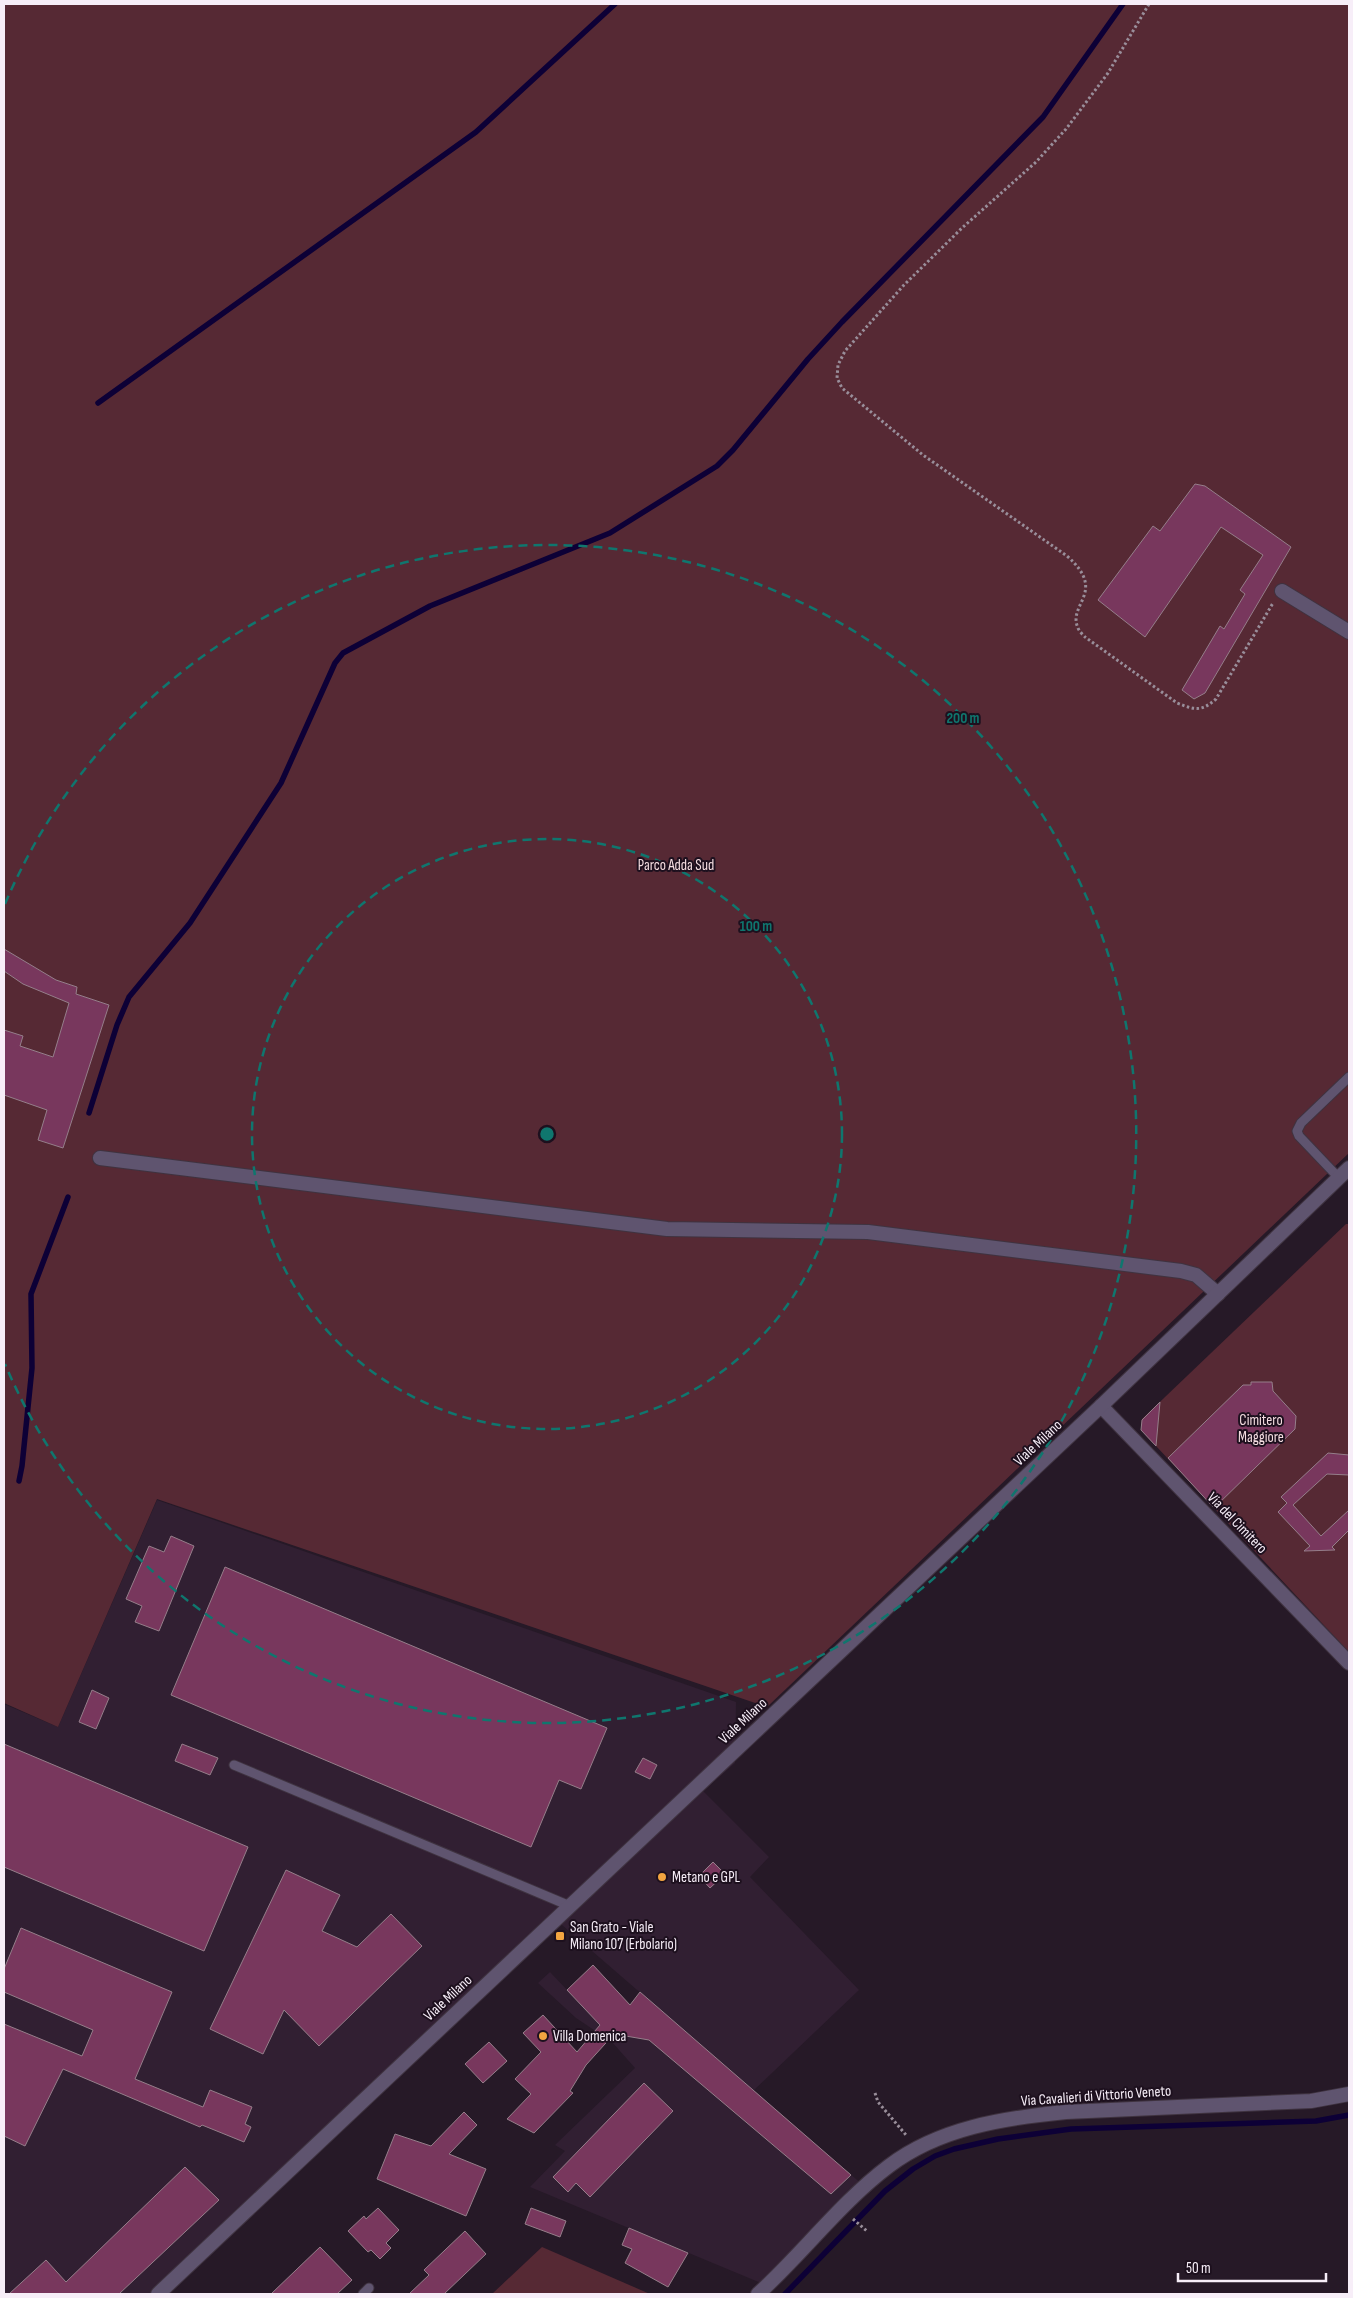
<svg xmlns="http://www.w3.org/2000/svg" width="1353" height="2298" viewBox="0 0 1353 2298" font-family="'Sofia Sans Condensed',sans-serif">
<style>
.built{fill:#311f32}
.green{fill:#562934}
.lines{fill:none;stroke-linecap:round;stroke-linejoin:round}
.stream{stroke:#0d0036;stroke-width:5.5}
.building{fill:#78375d;stroke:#957e8a}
.service-casing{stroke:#3f3340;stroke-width:11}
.minor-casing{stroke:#3f3340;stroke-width:16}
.tertiary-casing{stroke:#3f3340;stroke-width:16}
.path{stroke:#998e9a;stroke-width:3;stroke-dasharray:2.5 2.5;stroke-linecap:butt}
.service{stroke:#5f546f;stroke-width:9}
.minor{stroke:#5f546f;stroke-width:14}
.tertiary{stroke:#5f546f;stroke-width:14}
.ring{fill:none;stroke:#0f766e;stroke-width:2.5;stroke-dasharray:9 6}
.poi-dot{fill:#f2a541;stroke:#1d101e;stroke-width:2}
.labels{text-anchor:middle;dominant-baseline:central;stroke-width:4;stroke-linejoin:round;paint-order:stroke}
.park-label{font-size:15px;fill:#f5dde1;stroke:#1d101e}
.street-label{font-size:15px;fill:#f7eef8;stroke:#1d101e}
.poi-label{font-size:15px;fill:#f7eef8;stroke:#1d101e;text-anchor:start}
.centre{fill:#0f766e;stroke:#1d101e;stroke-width:2.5}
.ring-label{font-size:15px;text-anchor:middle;font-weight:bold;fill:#0f766e;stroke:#1d101e;stroke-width:4;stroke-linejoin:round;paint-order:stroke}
</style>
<rect width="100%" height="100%" fill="#261927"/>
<path class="built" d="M157 1500 736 1702 735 1763 703 1791 769 1857 750 1877 859 1990 754 2090 864 2186 766 2285 530 2187 565 2151 555 2145 635 2068 612 2042 576 2018 538 1983 550 1972 587 2011 619 2035 623 2036 651 2002 555 1919 153 2294H4V1704L58 1727Z"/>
<g class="green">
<path d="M4 4H1349V1153L767 1707 157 1499 58 1727 4 1703Z"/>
<path d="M1346 1224H1349V1652L1141 1430 1142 1419Z"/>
<path d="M542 2247 650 2294H492Z"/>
</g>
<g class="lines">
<g class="stream">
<path d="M98 403 476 132 615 4"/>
<path d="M89 1113 117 1025 129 997 190 923 281 783 335 663 343 653 430 606 610 533 717 466 733 450 808 359 842 322 1043 117 1123 4"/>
<path d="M19 1481 22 1466 32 1368 31 1294 68 1197"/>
<path d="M785 2294 885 2191 913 2169 935 2156 954 2149 998 2139 1071 2129 1316 2121 1349 2115"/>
</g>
</g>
<g class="building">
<path d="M1195 484 1205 486 1291 547 1205 693 1194 699 1182 690 1220 626 1224 629 1245 594 1240 590 1263 555 1221 527 1145 637 1098 600 1153 526 1160 531Z"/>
<path d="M4 949 56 980 77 987 76 994 109 1005 63 1148 38 1140 47 1110 4 1095V1030L23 1036 20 1046 53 1057 69 1003 23 984 4 971Z"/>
<path d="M1251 1382H1272L1273 1391 1296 1416 1295 1429 1214 1508 1168 1458 1243 1385H1251Z"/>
<path d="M1160 1402 1156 1446 1141 1430 1142 1420Z"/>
<path d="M1328 1453 1349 1455V1475L1327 1474 1293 1505 1321 1536 1349 1510V1530L1332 1547 1335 1550 1304 1551 1310 1546 1278 1512 1287 1503 1281 1497Z"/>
<path d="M171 1536 194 1546 159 1631 135 1622 142 1606 126 1599 149 1546 164 1552Z"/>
<path d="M225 1567 607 1728 581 1789 559 1780 531 1847 171 1695Z"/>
<path d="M92 1690 109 1698 96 1729 79 1722Z"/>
<path d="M4 1744 248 1847 204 1951 4 1867Z"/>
<path d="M182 1744 218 1758 210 1775 175 1761Z"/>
<path d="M643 1758 657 1765 650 1779 635 1772Z"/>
<path d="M713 1862 725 1874 710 1888 699 1876Z"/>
<path d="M286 1870 340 1895 322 1931 357 1947 391 1914 422 1946 319 2046 284 2010 263 2054 210 2029Z"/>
<path d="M21 1928 172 1992 135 2079 203 2107 210 2090 252 2107 245 2124 251 2127 244 2142 202 2125 200 2127 63 2069 25 2146 4 2136V2024L82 2056 93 2030 4 1992V1969Z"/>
<path d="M593 1965 630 2005 640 1992 851 2175 831 2194 649 2040 614 2034 586 2065 570 2091 573 2093 534 2133 507 2119 531 2094 515 2079 541 2052 523 2033 543 2015 577 2052 600 2025 567 1990Z"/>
<path d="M489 2042 507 2061 483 2083 465 2064Z"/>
<path d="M644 2083 673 2111 590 2197 576 2183 568 2192 553 2177Z"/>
<path d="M464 2112 477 2125 449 2154 486 2169 466 2216 377 2179 395 2134 431 2146Z"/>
<path d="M185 2167 219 2200 119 2294H9L46 2260 66 2282Z"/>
<path d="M378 2208 399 2230 386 2243 391 2248 380 2259 371 2250 368 2252 348 2231 364 2216 366 2219Z"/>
<path d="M531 2208 566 2221 560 2237 525 2224Z"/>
<path d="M629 2228 688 2253 668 2287 625 2263 632 2249 622 2245Z"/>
<path d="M465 2231 486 2254 444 2294H409L429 2275 424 2270Z"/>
<path d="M320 2247 352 2280 337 2294H271Z"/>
</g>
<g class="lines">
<defs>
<g id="service">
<path d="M1339 1178 1299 1136 1297 1131 1301 1123 1349 1077"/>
<path d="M234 1765 570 1906"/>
<path d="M363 2294 369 2288"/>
</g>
<g id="minor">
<path d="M1282 591 1349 632"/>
<path d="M100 1158 667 1229 868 1232 1181 1271 1196 1275 1218 1294"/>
<path d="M1101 1406 1349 1663"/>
<path d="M758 2294C802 2254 842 2201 889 2166 939 2128 1004 2118 1066 2112L1311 2101 1349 2094"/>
</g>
<path id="tertiary" d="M158 2294 1101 1406 1349 1168"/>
</defs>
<use href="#service" class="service-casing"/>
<use href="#minor" class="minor-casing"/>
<use href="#tertiary" class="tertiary-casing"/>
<g class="path">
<path d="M1149 4 1108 73 1066 129 1036 162 962 228 904 285 845 351 838 365 837 378 842 388 923 455 1067 556C1108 592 1067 604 1078 628 1079 631 1083 635 1085 637L1177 703C1195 710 1201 712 1216 699L1273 603"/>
<path d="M875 2093 878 2102 906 2135"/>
<path d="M853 2219 868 2232"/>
</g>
<use href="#service" class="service"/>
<use href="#minor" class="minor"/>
<use href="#tertiary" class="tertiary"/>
</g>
<g class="ring">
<circle cx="547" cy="1134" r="295"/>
<path d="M5 904A589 589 0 1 1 5 1364"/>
</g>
<g class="poi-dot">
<circle cx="662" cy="1877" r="5"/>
<rect x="555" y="1931" width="10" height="10" rx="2.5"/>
<circle cx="543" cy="2036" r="5"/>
</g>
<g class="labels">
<g class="park-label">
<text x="676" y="865">Parco Adda Sud</text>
<text x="1261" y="1420">Cimitero<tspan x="1261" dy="17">Maggiore</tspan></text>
</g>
<g class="street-label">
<text transform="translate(1038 1443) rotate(-43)">Viale Milano</text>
<text transform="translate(1237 1523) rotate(46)">Via del Cimitero</text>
<text transform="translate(743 1721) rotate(-43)">Viale Milano</text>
<text transform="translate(448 1998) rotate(-43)">Viale Milano</text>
<text transform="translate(1096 2096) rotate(-4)">Via Cavalieri di Vittorio Veneto</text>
</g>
<g class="poi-label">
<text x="672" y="1877">Metano e GPL</text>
<text x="570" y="1927">San Grato - Viale<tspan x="570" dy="17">Milano 107 (Erbolario)</tspan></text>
<text x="553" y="2036">Villa Domenica</text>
</g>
</g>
<circle cx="547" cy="1134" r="8" class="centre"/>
<g class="ring-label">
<text x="963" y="723">200 m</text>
<text x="756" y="931">100 m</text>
</g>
<rect width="1353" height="2298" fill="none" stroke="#f7eef8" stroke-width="10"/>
<path d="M1178 2273v8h148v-8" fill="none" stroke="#f7eef8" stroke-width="2.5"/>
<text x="1186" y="2273" font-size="15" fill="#f7eef8" stroke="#1d101e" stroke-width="4" paint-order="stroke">50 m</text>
</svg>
